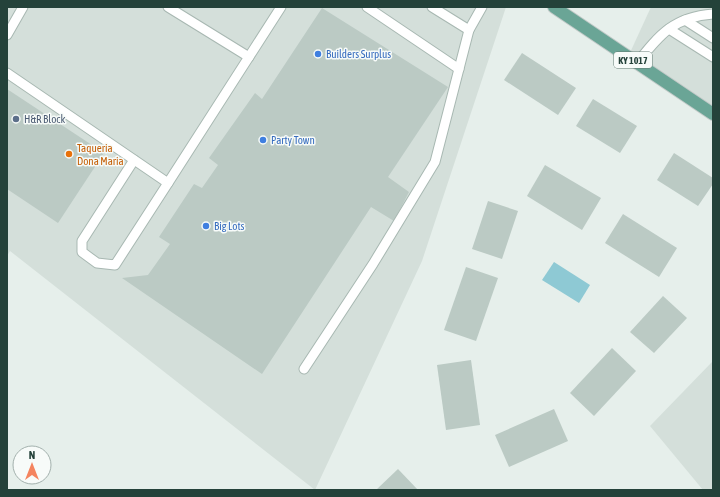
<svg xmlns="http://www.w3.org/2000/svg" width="720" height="497" viewBox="0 0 720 497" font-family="'Asap Condensed',sans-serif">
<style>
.built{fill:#d4dfda}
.water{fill:#8ec9d4}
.building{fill:#bbcac4}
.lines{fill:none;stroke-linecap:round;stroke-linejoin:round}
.lane-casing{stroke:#a8b8b2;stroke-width:11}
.primary-casing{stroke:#c2cac8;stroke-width:14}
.lane{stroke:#fff;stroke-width:9}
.primary{stroke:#6aa596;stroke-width:12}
.shop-dot{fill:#3f7fe0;stroke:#f7fbf9;stroke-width:1.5}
.service-dot{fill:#5c6f8a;stroke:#f7fbf9;stroke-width:1.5}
.food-dot{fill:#e8710a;stroke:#f7fbf9;stroke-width:1.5}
.labels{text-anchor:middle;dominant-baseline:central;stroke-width:3;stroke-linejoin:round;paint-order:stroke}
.shield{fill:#f7fbf9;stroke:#637a73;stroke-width:1}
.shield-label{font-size:10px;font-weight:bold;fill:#24423a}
.shop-label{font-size:11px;fill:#366cbe;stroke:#f7fbf9;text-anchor:start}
.service-label{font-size:11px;fill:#4e5e75;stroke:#f7fbf9;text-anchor:start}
.food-label{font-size:11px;fill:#c56008;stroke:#f7fbf9;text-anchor:start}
</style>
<rect width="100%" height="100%" fill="#e6efeb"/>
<g class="built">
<path d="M7 7H506L422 261 315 490 10 251 7 256Z"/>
<path d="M651 7H713V114L628 57Z"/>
<path d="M713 361V490H703L650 426Z"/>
</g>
<path class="water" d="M554 262 590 285 579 303 542 280Z"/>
<g class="building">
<path d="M322 8 448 87 388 177 409 192 394 221 371 207 262 374 122 278 148 275 170 244 159 237 194 184 202 188 218 165 209 158 255 93 262 99Z"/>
<path d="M522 53 576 88 558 115 504 80Z"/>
<path d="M7 89 104 153 58 223 7 189Z"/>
<path d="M593 99 637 126 620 153 576 126Z"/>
<path d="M674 153 713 178V184L698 206 657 180Z"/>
<path d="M545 165 601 198 582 230 527 196Z"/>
<path d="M488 201 518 211 502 259 472 249Z"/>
<path d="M623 214 677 248 659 277 605 243Z"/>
<path d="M466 267 498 278 476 341 444 330Z"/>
<path d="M663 296 687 318 654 353 630 332Z"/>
<path d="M612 348 636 371 594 416 570 393Z"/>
<path d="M471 360 480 425 446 430 437 365Z"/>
<path d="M554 409 568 441 509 467 495 435Z"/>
<path d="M398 469 418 490H376Z"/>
</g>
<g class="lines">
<defs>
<g id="lane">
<path d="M168 7 249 57"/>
<path d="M367 7 459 69"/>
<path d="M432 7 469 30"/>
<path d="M685 20 713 38"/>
<path d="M669 29 713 57"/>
<path d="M7 35 23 7"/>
<path d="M637 63C660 34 674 17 713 14"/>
<path d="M7 73 168 183 281 7"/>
<path d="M134 160 82 241V252L97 263 115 265 168 183"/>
<path d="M304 369 373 264 435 162 469 30 482 7"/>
</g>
<path id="primary" d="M554 7 713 114"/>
</defs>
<use href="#lane" class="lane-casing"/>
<use href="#primary" class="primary-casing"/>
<use href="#lane" class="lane"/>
<use href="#primary" class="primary"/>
</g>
<g class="shop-dot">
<circle cx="318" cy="54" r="4"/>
<circle cx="263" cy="140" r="4"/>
<circle cx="206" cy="226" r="4"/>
</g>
<circle class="service-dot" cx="16" cy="119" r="4"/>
<circle class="food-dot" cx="69" cy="154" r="4"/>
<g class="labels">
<rect class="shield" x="614" y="52" width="38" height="16" rx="3"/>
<g class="shield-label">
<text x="633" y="60">KY 1017</text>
</g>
<g class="shop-label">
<text x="326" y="54">Builders Surplus</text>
<text x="271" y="140">Party Town</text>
<text x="214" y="226">Big Lots</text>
</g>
<g class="service-label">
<text x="24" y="119">H&amp;R Block</text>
</g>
<g class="food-label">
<text x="77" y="148">Taqueria<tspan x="77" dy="13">Dona Maria</tspan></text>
</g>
</g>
<rect width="720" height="497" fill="none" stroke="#24423a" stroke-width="16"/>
<g transform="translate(32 465)"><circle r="19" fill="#f7fbf9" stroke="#a3b1ad"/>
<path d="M0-3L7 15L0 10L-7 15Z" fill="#f4845f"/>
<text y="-6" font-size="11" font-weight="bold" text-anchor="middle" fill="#24423a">N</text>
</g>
</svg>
